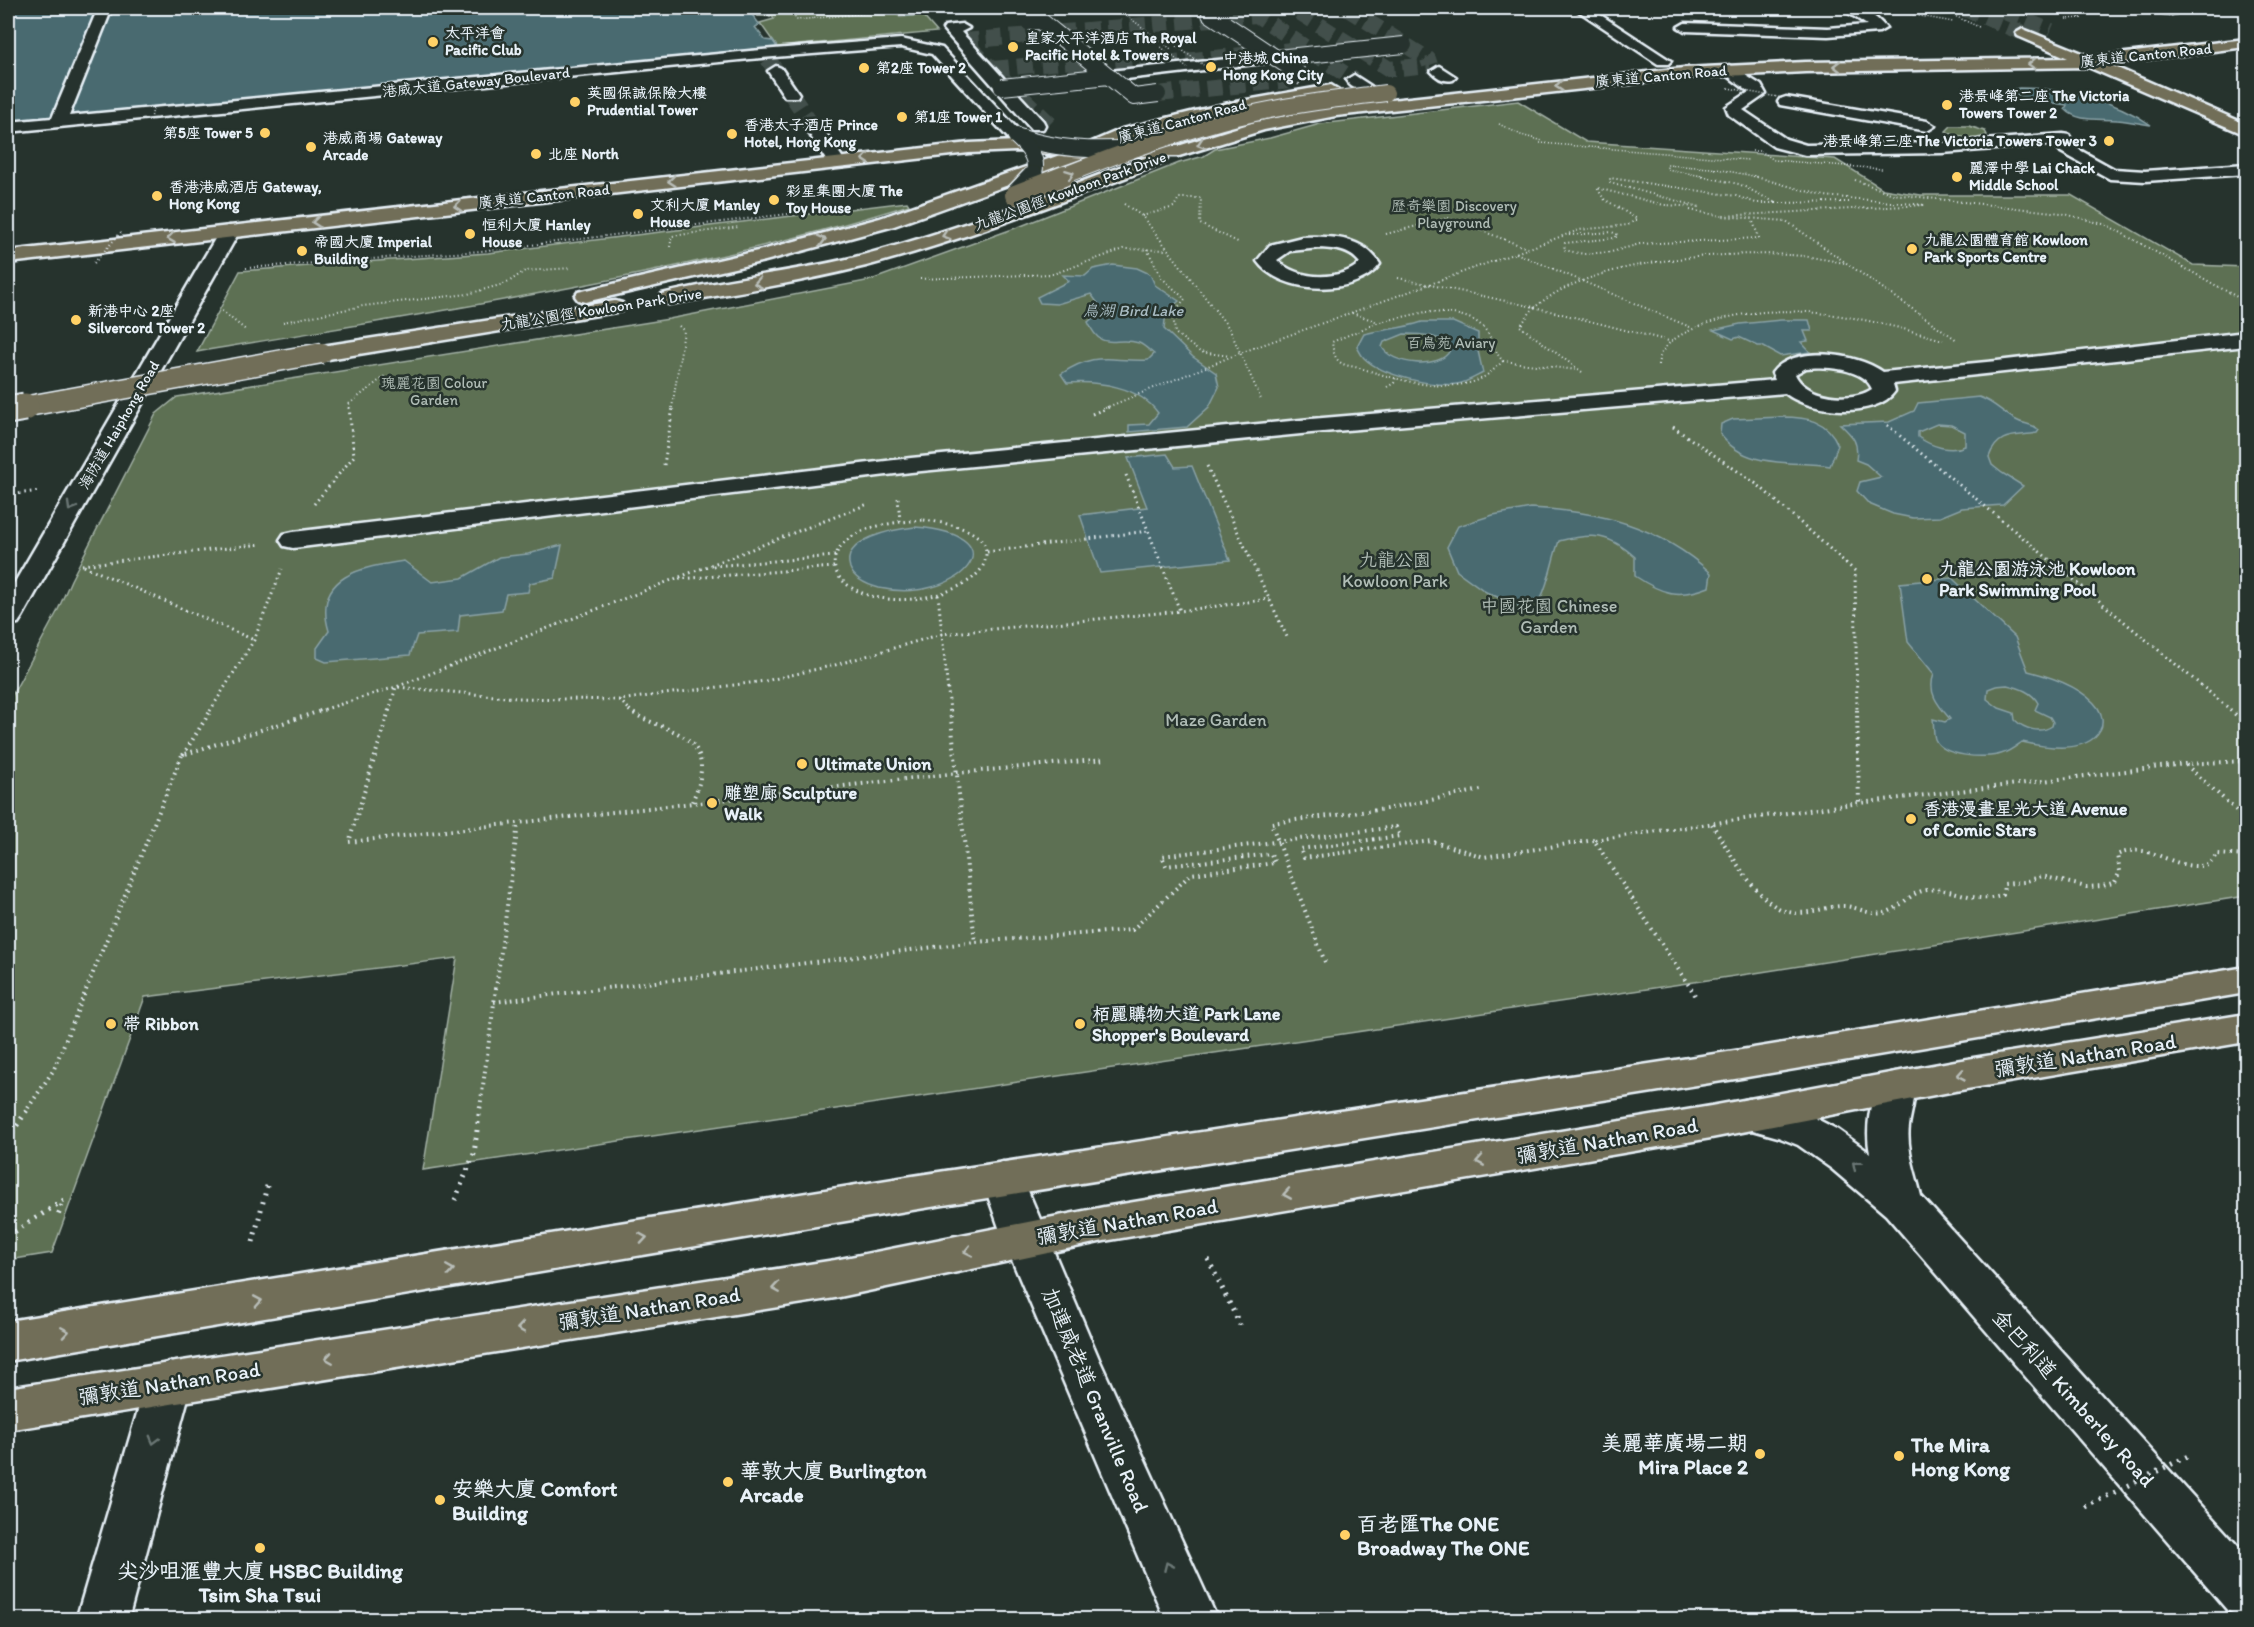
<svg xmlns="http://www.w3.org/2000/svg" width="2254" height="1627" viewBox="0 0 2254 1627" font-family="Itim,'LXGW WenKai TC',sans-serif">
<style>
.green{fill:#5d7052;stroke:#a2b0a5;stroke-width:1.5}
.water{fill:#496b70;stroke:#89a1a6;stroke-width:1.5;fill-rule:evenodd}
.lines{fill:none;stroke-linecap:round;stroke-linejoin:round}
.minor-tunnel{stroke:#43504b;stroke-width:16;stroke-dasharray:16 8;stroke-linecap:butt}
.major-tunnel{stroke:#43504b;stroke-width:16;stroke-dasharray:16 8;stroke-linecap:butt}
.minor-casing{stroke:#e8f1f8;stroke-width:5}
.major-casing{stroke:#e8f1f8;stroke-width:5}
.path-far4{stroke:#e8f1f8;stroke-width:1.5;stroke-dasharray:1 2;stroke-linecap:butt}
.path-far3{stroke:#e8f1f8;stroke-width:2;stroke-dasharray:1 3;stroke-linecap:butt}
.path-far2{stroke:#e8f1f8;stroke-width:3;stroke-dasharray:1.5 4;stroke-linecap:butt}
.path-far1{stroke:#e8f1f8;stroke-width:4;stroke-dasharray:1.5 4.5;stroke-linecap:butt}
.path{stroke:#e8f1f8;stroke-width:5;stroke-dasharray:2 6;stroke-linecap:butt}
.minor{fill:#26332d;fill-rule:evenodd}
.major{fill:#716e59;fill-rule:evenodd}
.minor-bridge-far1-casing{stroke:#e8f1f8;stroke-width:18;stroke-linecap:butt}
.minor-bridge-casing{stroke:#e8f1f8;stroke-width:23;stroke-linecap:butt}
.major-bridge-far2-casing{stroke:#e8f1f8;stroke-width:18;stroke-linecap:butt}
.major-bridge-far1-casing{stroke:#e8f1f8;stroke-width:23;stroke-linecap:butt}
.major-bridge-casing{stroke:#e8f1f8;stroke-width:31;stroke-linecap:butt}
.path-bridge-far2{stroke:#e8f1f8;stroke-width:1.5;stroke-dasharray:1 2;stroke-linecap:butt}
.path-bridge-far1{stroke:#e8f1f8;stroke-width:2;stroke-dasharray:1 3;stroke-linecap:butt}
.path-bridge{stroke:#e8f1f8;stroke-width:5;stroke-dasharray:2 6;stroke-linecap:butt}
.minor-bridge-far1{stroke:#26332d;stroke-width:16}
.minor-bridge{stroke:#26332d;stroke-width:20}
.major-bridge-far2{stroke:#716e59;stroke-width:16}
.major-bridge-far1{stroke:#716e59;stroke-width:20}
.major-bridge{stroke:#716e59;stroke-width:27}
.oneway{stroke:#b8bdb8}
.oneway2{stroke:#6a7674}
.poi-dot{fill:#ffd166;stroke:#26332d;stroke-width:2}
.labels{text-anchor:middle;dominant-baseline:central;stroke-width:5;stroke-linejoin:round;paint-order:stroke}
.far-poi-label{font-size:15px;font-weight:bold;fill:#e8f1f8;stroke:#26332d;text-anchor:start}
.far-street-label{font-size:15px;fill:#e8f1f8;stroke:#26332d}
.far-park-label{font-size:15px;fill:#b0bdb6;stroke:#26332d}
.far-water-label{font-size:16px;font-style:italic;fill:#a8bbc2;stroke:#26332d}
.park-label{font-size:18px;fill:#b0bdb6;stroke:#26332d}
.poi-label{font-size:18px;font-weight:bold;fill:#e8f1f8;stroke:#26332d;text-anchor:start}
.near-street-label{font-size:21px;fill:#e8f1f8;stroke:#26332d}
.near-poi-label{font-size:21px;font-weight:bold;fill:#e8f1f8;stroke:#26332d;text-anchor:start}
</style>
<rect width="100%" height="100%" fill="#26332d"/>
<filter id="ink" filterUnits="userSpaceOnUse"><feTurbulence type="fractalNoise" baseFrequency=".0167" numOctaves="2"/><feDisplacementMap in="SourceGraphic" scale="12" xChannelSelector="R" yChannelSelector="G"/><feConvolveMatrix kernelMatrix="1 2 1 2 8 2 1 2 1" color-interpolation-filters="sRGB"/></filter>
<g filter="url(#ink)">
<g class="green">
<path d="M766 8H809L812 12 847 8H891L900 17 922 15 937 32 777 47 760 23 774 19 772 16H757L770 14Z"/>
<path d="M1518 101 1586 142 1835 159 1883 189 1921 195H2071L2193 265 2246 267V896L1755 973 423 1170 457 958 145 997 52 1253 8 1260V703L57 612 71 580 156 414 177 397 669 319 871 280 1021 226 1179 163 1204 156 1215 149 1270 138 1320 124Z"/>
<path d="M1951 126H1969L1985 131 1987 135C1975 141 1958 138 1946 131Z"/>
<path d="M907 202 909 205C677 278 436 311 197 352L240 271 488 253Z"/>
</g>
<g class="water">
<path d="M8 8H747L760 25 755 27 765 40 773 41 777 47 8 121Z"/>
<path d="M898 8H945L950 12 907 16Z"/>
<path d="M966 8H1117L1012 14 1004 8 969 11Z"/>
<path d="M2019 88C2064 88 2114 99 2151 125 2139 123 2128 121 2117 120 2100 118 2078 123 2065 109L2067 105 2033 100 2013 93 2012 90Z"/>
<path d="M1113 265 1137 268 1150 274 1155 285 1179 301 1166 312 1164 329 1193 357 1216 373 1219 387 1209 407 1187 427 1129 432V425L1149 424 1158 413C1139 386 1098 381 1067 383L1061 374C1097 350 1110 362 1148 360L1154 354C1150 351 1144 345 1139 343 1115 335 1102 354 1088 322L1101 311 1100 306 1091 294 1057 304 1040 303 1037 297 1069 281 1063 275 1085 276 1093 269Z"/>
<path d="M1781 320H1809L1812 331H1804L1808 341 1801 342 1810 352 1780 356 1762 346H1758L1739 337 1733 339 1713 330 1740 324Z"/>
<path d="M1422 322H1453L1478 333V351L1483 373C1475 377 1466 383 1457 384 1434 387 1382 376 1364 358 1361 355 1359 350 1357 347L1364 334C1383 329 1402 329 1422 322ZM1404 334C1419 334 1443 334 1450 350 1441 370 1391 365 1382 347L1384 342Z"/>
<path d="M1979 397C1994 402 2003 413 2016 420 2024 425 2032 423 2039 430L2037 433C2017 437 1998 431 1989 457L1992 465 2002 473 2023 486 2003 505 1962 508 1940 517 1913 518 1893 514 1869 504 1857 491 1860 482 1881 477 1866 464 1856 460C1859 442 1853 436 1840 424L1889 422 1914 411 1918 403ZM1937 424 1951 425 1965 432V446C1950 453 1931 446 1918 437V432Z"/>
<path d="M1782 417C1807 417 1828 420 1838 445L1830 466C1792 460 1746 470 1720 434L1721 424 1733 419Z"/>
<path d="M1167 454 1175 467 1192 466 1230 560 1100 573 1080 515 1147 507 1128 458Z"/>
<path d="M1531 508C1600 511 1659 526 1711 573L1709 587C1678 599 1662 594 1635 576V557C1608 533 1593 533 1559 541 1552 560 1550 579 1541 598L1518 606 1486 592 1457 571 1447 547 1458 526 1493 515Z"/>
<path d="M915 527C1024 535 958 605 879 588 868 585 854 579 850 568 840 538 896 529 915 527Z"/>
<path d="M562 545 555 578 530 583 528 592 506 594 502 610 460 615 458 632 417 635 410 655 326 662 317 658V648L329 631C312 575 363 567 404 561L432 582 462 578 499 557 528 554Z"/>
<path d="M1952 578 2015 637 2028 671C2052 677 2083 687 2098 708 2102 714 2104 724 2100 730 2087 755 2044 747 2022 742 2015 747 2009 752 2001 754 1986 759 1942 757 1935 739 1933 733 1934 725 1933 719L1945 722 1950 719C1938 705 1927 693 1934 674L1908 642 1900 583ZM2007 685C2020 688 2032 692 2038 703L2035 710 2050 717 2053 722 2052 726C2040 734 2024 729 2015 720L2014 713 1999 708 1987 699 1988 689 1996 686Z"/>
</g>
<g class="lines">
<g class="minor-tunnel">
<path d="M1346 8 1428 59 1430 65"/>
<path d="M1999 9 2009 8"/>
<path d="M1299 12 1389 69 1430 65"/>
<path d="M768 59 776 71"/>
<path d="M993 69 1093 59"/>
<path d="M1068 73 1301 49"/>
<path d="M791 94 813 127"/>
<path d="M1158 94 1291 80"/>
<path d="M1050 124 963 41 1257 15 1354 80"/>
</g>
<g class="major-tunnel">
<path d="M1963 8 2023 33"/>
<path d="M2005 12 2051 31"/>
</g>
<defs>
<g id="minor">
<path d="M98 8H112L69 116 750 51 901 39 942 48 1024 136 1022 140H1010L932 54 901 47 750 59 8 132V122L52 118Z"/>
<path d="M1574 8H1590L1671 61 1668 64H1658Z"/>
<path d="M1841 8C1860 6 1874 13 1886 28L1879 32 1828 36 1685 31 1678 27 1685 23 1828 28 1867 25Z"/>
<path d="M2149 8H2186L2184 11 2171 14 2151 11Z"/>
<path d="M962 24 969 28 961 32 1043 121 1045 125 1043 129H1031L943 29 945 26Z"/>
<path d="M1277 54 1282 55 1284 58 1282 61 1109 81 1101 76 1109 71Z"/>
<path d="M1729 65 1761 85 1766 94 1743 110 1786 139 1806 145 1942 143 2063 134 2069 135 2071 139 2067 143 2114 169 2145 171 2246 164V174L2145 181 2110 179 2061 152 2058 148 2062 144 1942 153 1805 155 1774 147 1729 115 1726 107 1749 92 1724 73 1721 70Z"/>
<path d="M776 66 781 68 799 94 797 97H785L783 94 768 71Z"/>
<path d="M1439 66 1456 77 1453 80C1445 82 1437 78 1431 71Z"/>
<path d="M1354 75 1371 86 1369 89C1360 92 1351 88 1346 80Z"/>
<path d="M1786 97 1927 121 1935 126 1927 131 1780 105 1778 102 1780 99Z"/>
<path d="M813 122 819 123 846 163 843 167H831L828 163 805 127Z"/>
<path d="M229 226 236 228 239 232 22 617 18 623 8 625V594L219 232 222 228Z"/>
<path d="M1302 237C1332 236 1363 236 1380 264 1356 298 1280 294 1257 261L1270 245ZM1320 248C1336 249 1350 250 1360 263 1340 282 1296 280 1277 260L1290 251Z"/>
<path d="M2246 332V346L1893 384 1895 391C1876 419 1809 413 1785 393L1311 433 911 472 293 548 284 546 280 540 284 534 293 532 911 458 1311 419 1775 380 1772 373C1792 344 1858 353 1883 372L1997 361ZM1806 368C1825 366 1864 368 1872 389 1852 403 1805 398 1795 374Z"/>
<path d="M1896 1072 1910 1076C1919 1093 1911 1109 1909 1126 1906 1149 1916 1174 1921 1196L2246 1555V1618L2228 1611 1886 1215 1832 1169 1798 1145 1778 1137 1735 1125 1729 1114 1735 1103 1749 1099 1811 1116 1838 1130 1870 1153C1865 1129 1870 1098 1882 1076Z"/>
<path d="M1003 1162 1018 1167 1099 1359 1218 1620H1165L1003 1239 982 1179 988 1167Z"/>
<path d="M169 1362 185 1368 192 1383 128 1620H76L146 1383 153 1368Z"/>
</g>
<g id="major">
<path d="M2023 29 2092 57 2246 39V47L2108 64 2246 124V135L2088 67 1805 72 1684 78 1336 116 1264 130 1179 156H1165L1167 159 1164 163C1066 200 968 239 866 266 801 282 735 293 669 304L662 302 659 298 662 294C725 278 791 273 855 257 955 231 1052 193 1149 156L1086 157 894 226 765 261 585 302 578 300 575 296 578 292 762 250 880 218 1060 155 1016 151 969 153 8 263V251L969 143 1016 141 1080 147 1122 129 1224 104 1331 85 1339 90 1337 93C1261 112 1183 116 1110 147L1178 146 1255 122 1336 106 1684 68 1805 62 2068 58 2018 36 2016 33Z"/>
<path d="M615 301 622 303 625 307 622 311 322 360 314 358 311 353 314 348 322 346Z"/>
<path d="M2246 967V993L1741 1078 906 1211 8 1361V1321L906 1177 1741 1050Z"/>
<path d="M2246 1014V1042L1955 1091 1711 1138 1104 1241 835 1298 8 1430V1388L835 1260 1104 1207 1711 1106 1955 1061Z"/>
</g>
</defs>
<use href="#minor" class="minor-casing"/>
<use href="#major" class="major-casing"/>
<g class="path-far4">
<path d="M787 8 797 20 868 13 871 17"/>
<path d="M1929 8 1940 13"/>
<path d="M1937 8 1979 27"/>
<path d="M1904 13 1953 22"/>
<path d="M1937 14H1949"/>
<path d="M2066 19 2082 18 2075 15"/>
<path d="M1499 124 1521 135 1543 141"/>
<path d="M1540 143 1748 160"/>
<path d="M1707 177 1667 169V165L1711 168 1759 177"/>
</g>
<g class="path-far3">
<path d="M1753 176 1824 196 1925 205 1722 216 1786 221 1957 340"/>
<path d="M1855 180 1893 194 2061 213 2107 225 2246 302"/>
<path d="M1776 203 1849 202"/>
<path d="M1124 204 1142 216 1229 328 1261 399"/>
<path d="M1690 210 1722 216"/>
<path d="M1142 216 1174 207 1179 198H1201L1200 224 1240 243"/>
<path d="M1386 234 1448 218 1527 248"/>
<path d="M1569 235 1612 232 1618 235 1615 238 1565 243 1564 250 1584 254 1611 252 1640 244 1759 238 1752 219"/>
<path d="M670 247 672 236 739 227"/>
<path d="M1147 249 1162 278 1185 299 1173 313 1175 333 1200 352 1230 356"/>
<path d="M1516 253 1690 327"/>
<path d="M246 268 481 251 796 213"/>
<path d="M1398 278 1534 307 1669 341"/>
<path d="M920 279 1053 274 1124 249 1167 250"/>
<path d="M222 311 247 331"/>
<path d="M1426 312C1447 313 1474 313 1487 332 1494 342 1494 352 1503 361 1493 371 1483 380 1469 383 1433 391 1397 379 1363 369 1357 367 1346 366 1341 363 1334 358 1333 350 1332 342L1379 322Z"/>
<path d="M1352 313 1378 322"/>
<path d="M283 322 363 306 468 294 507 283 525 271 571 268"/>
<path d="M1503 361 1577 370"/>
<path d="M1658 365C1660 347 1675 337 1691 330 1769 294 1864 317 1943 340"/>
<path d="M1582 372 1520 326C1525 320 1529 313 1534 308 1589 260 1720 251 1790 255 1809 256 1827 260 1845 263"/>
<path d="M1387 387 1394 383 1396 377"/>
<path d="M349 408V404L385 376"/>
<path d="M672 408 684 331 679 326"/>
<path d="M1105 408 1240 353 1579 230 1628 225 1637 219 1604 199 1597 188 1664 205 1700 207 1610 183V178L1736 196 1756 203H1776L1739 184 1699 176"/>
</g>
<g class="path-far2">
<path d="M1092 414 1109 407"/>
<path d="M1887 425 2232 711"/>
<path d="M1673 427 1758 485 1855 571 1857 711"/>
<path d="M664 465 673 407"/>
<path d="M1207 466 1287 637"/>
<path d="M1126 475 1180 611 1270 599"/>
<path d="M8 495 40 491"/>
<path d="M898 498 900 521"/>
<path d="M314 504 354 456 349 407"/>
<path d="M924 520C944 523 994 529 985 560 983 570 974 578 965 583 932 603 868 609 840 578 835 572 833 564 835 557 846 525 897 522 924 520Z"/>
<path d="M987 552 1148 531"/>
<path d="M82 565 262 544"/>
<path d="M84 566 254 640"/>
<path d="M713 566 835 556"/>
<path d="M679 579 834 567"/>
<path d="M938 595 950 711"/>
<path d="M619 700 631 711"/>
<path d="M210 711 254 640 282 569"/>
<path d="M319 711 396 687 868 504"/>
<path d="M389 711 396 687 517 698 619 700 765 681 835 665 942 634 1180 611"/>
</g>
<g class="path-far1">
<path d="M389 710 349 842 958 773 1105 759"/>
<path d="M629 710C656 731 709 729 700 778 699 787 694 796 691 805"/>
<path d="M950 710 975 942"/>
<path d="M1857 710 1859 803"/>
<path d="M2230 710 2246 723"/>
<path d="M183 755 211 710"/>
<path d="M2186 765 2246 819"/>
<path d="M1712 824C1728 849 1758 906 1789 912 1807 916 1826 906 1843 906 1857 906 1869 916 1883 913 1900 910 1909 892 1927 890 1955 886 1975 906 2003 895L2004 884 2024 882 2042 876 2086 887 2103 886 2115 882 2120 871 2117 855C2153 839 2170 872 2208 865L2217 854 2246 856"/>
<path d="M1325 962 1271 823 1386 809 1481 790"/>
<path d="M1695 995 1594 840 1859 803 2185 764 2246 761"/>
<path d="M494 1002 975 942 1132 930 1191 874 1275 863 1271 854 1166 866 1162 856 1396 827 1400 836 1300 849 1304 858 1431 841 1484 857 1594 840"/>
<path d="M28 1108 53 1071 182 755 324 710"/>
<path d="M480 1108 518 824"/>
</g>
<g class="path">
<path d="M8 1139 29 1107"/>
<path d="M455 1200 474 1154 480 1107"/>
<path d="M8 1236 64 1200 57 1218"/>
<path d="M253 1242 268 1182"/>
<path d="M1208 1259 1240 1325"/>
</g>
<use href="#minor" class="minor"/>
<use href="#major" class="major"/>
<defs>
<g id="minor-bridge-far1">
<path d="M1224 12 1210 14 1297 72 1291 80"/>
<path d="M1028 22 1041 21 1134 97 1158 94"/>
<path d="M1277 58 1404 45"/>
<path d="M1002 87 1109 76"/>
<path d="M1016 136C1056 150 1095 151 1136 148"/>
<path d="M1016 136C1028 147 1041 160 1032 177"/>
</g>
<path id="minor-bridge" d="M1015 195 1033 176"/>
<path id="major-bridge-far2" d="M1060 177C1118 154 1177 132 1237 117 1286 105 1336 99 1386 93"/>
<g id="major-bridge-far1">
<path d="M1015 195 1064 176"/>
<path d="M17 408 322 353"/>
</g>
<path id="major-bridge" d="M8 410 25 407"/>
</defs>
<use href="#minor-bridge-far1" class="minor-bridge-far1-casing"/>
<use href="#minor-bridge" class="minor-bridge-casing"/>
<use href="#major-bridge-far2" class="major-bridge-far2-casing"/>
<use href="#major-bridge-far1" class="major-bridge-far1-casing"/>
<use href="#major-bridge" class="major-bridge-casing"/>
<g class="path-bridge-far2">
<path d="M1122 12 1171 49"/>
<path d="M1176 46 1205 66"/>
<path d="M1161 47 1187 68"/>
<path d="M402 83 403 94"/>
<path d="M1728 88 1783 98"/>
<path d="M151 119 153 108"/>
<path d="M1752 151H1761L1774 160 1882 169"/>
</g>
<path class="path-bridge-far1" d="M94 263 122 231"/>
<path class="path-bridge" d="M2085 1507 2188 1456"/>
<use href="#minor-bridge-far1" class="minor-bridge-far1"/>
<use href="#minor-bridge" class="minor-bridge"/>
<use href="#major-bridge-far2" class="major-bridge-far2"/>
<use href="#major-bridge-far1" class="major-bridge-far1"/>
<use href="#major-bridge" class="major-bridge"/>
</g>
<defs><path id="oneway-chevron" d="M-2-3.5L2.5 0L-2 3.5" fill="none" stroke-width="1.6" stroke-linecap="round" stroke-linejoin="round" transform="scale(1.5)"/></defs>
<g class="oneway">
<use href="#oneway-chevron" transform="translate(2032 64) rotate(178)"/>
<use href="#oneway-chevron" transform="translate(1837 66) rotate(180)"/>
<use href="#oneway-chevron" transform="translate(1559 86) rotate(174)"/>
<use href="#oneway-chevron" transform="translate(1201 144) rotate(162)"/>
<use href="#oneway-chevron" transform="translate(866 159) rotate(174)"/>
<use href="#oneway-chevron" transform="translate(1070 174) rotate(-21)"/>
<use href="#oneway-chevron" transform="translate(672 181) rotate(174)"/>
<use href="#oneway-chevron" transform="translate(458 206) rotate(174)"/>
<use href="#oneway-chevron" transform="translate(316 222) rotate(174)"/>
<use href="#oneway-chevron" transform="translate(946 235) rotate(162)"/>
<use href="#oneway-chevron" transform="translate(171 238) rotate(173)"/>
<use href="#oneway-chevron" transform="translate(822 240) rotate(-15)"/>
<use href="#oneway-chevron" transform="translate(758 283) rotate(170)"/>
<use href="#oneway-chevron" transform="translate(1961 1075) rotate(170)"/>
<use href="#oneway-chevron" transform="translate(1480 1161) rotate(170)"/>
<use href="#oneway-chevron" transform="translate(1287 1194) rotate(170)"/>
<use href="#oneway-chevron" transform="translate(643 1238) rotate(-9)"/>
<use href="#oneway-chevron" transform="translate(968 1251) rotate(168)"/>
<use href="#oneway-chevron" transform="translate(450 1270) rotate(-9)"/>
<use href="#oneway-chevron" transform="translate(776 1288) rotate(171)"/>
<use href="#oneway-chevron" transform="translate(258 1301) rotate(-10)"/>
<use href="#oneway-chevron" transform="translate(521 1328) rotate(171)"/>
<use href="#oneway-chevron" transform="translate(65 1332) rotate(-9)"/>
<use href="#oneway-chevron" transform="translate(329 1358) rotate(171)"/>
</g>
<g class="oneway2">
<use href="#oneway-chevron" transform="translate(71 507) rotate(120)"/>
<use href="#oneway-chevron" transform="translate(1856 1165) rotate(-140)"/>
<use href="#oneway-chevron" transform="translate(154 1440) rotate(105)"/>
<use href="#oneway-chevron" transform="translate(1168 1566) rotate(-114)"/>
</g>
</g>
<g class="poi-dot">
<circle cx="433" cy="42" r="6"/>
<circle cx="1013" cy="47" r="6"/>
<circle cx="1211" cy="67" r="6"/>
<circle cx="864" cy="68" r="6"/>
<circle cx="575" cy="102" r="6"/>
<circle cx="1947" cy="105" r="6"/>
<circle cx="902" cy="117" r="6"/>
<circle cx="265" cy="133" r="6"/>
<circle cx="732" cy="134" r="6"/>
<circle cx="2109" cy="141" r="6"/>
<circle cx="311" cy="147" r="6"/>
<circle cx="536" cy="154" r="6"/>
<circle cx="1957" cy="177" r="6"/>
<circle cx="157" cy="196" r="6"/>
<circle cx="774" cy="200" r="6"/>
<circle cx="638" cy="214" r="6"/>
<circle cx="470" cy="234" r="6"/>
<circle cx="1912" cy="249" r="6"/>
<circle cx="302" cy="251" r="6"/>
<circle cx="76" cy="320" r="6"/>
<circle cx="1927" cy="579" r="6"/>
<circle cx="802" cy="764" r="6"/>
<circle cx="712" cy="803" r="6"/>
<circle cx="1911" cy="819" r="6"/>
<circle cx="111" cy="1024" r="6"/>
<circle cx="1080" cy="1024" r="6"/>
<circle cx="1760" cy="1454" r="6"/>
<circle cx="1899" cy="1456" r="6"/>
<circle cx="728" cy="1482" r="6"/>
<circle cx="440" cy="1500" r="6"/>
<circle cx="1345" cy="1535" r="6"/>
<circle cx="260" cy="1548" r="6"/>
</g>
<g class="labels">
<g class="far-poi-label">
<text x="445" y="33">太平洋會<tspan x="445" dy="17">Pacific Club</tspan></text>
<text x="1025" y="38">皇家太平洋酒店 The Royal<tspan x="1025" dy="17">Pacific Hotel &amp; Towers</tspan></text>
<text x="1223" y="58">中港城 China<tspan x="1223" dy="17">Hong Kong City</tspan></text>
<text x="876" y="68">第2座 Tower 2</text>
<text x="587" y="93">英國保誠保險大樓<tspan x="587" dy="17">Prudential Tower</tspan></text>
<text x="1959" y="96">港景峰第二座 The Victoria<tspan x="1959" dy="17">Towers Tower 2</tspan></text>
<text x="914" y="117">第1座 Tower 1</text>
<text x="744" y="125">香港太子酒店 Prince<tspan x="744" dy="17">Hotel, Hong Kong</tspan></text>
<text x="253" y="133" text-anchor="end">第5座 Tower 5</text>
<text x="323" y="138">港威商場 Gateway<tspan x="323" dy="17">Arcade</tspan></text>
<text x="2097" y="141" text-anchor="end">港景峰第三座 The Victoria Towers Tower 3</text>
<text x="548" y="154">北座 North</text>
<text x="1969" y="168">麗澤中學 Lai Chack<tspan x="1969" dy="17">Middle School</tspan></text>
<text x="169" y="187">香港港威酒店 Gateway,<tspan x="169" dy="17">Hong Kong</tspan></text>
<text x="786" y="191">彩星集團大廈 The<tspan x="786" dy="17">Toy House</tspan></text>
<text x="650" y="205">文利大廈 Manley<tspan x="650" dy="17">House</tspan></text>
<text x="482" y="225">恒利大廈 Hanley<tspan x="482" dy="17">House</tspan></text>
<text x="1924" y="240">九龍公園體育館 Kowloon<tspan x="1924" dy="17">Park Sports Centre</tspan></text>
<text x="314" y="242">帝國大廈 Imperial<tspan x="314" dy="17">Building</tspan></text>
<text x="88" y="311">新港中心 2座<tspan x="88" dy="17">Silvercord Tower 2</tspan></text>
</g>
<g class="far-street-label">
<text transform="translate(2146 55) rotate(-6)">廣東道 Canton Road</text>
<text transform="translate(1661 76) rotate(-5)">廣東道 Canton Road</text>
<text transform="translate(476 82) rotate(-6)">港威大道 Gateway Boulevard</text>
<text transform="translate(1182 121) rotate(-15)">廣東道 Canton Road</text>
<text transform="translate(1070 191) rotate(-20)">九龍公園徑 Kowloon Park Drive</text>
<text transform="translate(544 196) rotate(-6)">廣東道 Canton Road</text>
<text transform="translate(601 309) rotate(-9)">九龍公園徑 Kowloon Park Drive</text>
<text transform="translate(119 425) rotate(-60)">海防道 Haiphong Road</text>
</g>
<g class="far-park-label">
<text x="1454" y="206">歷奇樂園 Discovery<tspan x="1454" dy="17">Playground</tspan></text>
<text x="1451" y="343">百鳥苑 Aviary</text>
<text x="434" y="383">瑰麗花園 Colour<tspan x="434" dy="17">Garden</tspan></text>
</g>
<g class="far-water-label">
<text x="1133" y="310">鳥湖 Bird Lake</text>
</g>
<g class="park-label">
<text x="1395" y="560">九龍公園<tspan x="1395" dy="21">Kowloon Park</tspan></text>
<text x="1549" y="606">中國花園 Chinese<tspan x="1549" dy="21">Garden</tspan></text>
<text x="1216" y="720">Maze Garden</text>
</g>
<g class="poi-label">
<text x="1939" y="569">九龍公園游泳池 Kowloon<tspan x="1939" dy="21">Park Swimming Pool</tspan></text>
<text x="814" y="764">Ultimate Union</text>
<text x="724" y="793">雕塑廊 Sculpture<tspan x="724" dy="21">Walk</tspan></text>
<text x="1923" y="809">香港漫畫星光大道 Avenue<tspan x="1923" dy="21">of Comic Stars</tspan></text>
<text x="1092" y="1014">栢麗購物大道 Park Lane<tspan x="1092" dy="21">Shopper's Boulevard</tspan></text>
<text x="123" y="1024">带 Ribbon</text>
</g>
<g class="near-street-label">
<text transform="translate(2085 1055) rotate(-9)">彌敦道 Nathan Road</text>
<text transform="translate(1607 1140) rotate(-10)">彌敦道 Nathan Road</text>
<text transform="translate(1127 1221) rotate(-10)">彌敦道 Nathan Road</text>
<text transform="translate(649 1308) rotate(-9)">彌敦道 Nathan Road</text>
<text transform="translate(169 1383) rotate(-9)">彌敦道 Nathan Road</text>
<text transform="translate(2074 1398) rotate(48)">金巴利道 Kimberley Road</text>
<text transform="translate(1096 1400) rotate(67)">加連威老道 Granville Road</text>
</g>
<g class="near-poi-label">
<text x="1748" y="1442" text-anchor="end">美麗華廣場二期<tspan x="1748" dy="24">Mira Place 2</tspan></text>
<text x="1911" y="1444">The Mira<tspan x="1911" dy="24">Hong Kong</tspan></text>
<text x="740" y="1470">華敦大廈 Burlington<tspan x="740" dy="24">Arcade</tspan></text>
<text x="452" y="1488">安樂大廈 Comfort<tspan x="452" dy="24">Building</tspan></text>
<text x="1357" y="1523">百老匯The ONE<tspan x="1357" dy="24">Broadway The ONE</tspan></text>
<text x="260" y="1570" text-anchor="middle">尖沙咀滙豐大廈 HSBC Building<tspan x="260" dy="24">Tsim Sha Tsui</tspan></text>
</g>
</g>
<rect width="2254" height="1627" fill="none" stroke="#26332d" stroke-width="30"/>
<rect x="15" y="15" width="2224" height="1597" fill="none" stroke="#e8f1f8" stroke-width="2" filter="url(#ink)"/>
</svg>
